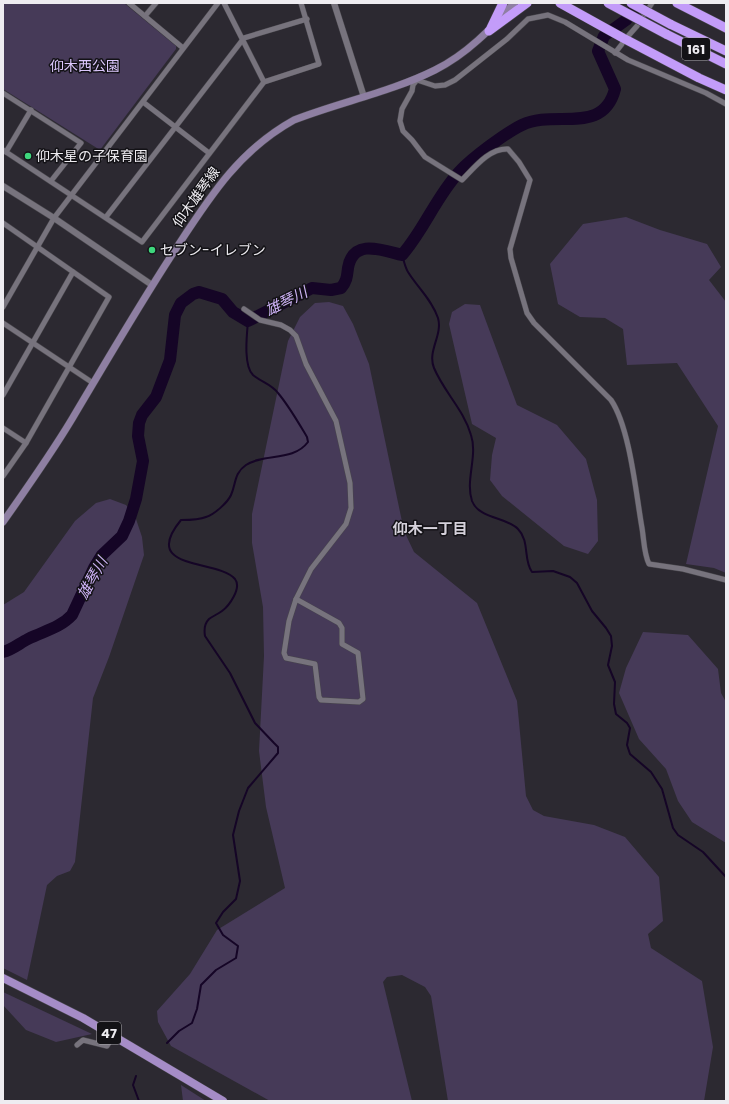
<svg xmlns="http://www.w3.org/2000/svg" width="729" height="1104" font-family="Poppins,'Noto Sans JP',sans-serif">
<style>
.green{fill:#463a58}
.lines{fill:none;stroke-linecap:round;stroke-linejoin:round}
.stream{stroke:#150526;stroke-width:2}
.river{stroke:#150526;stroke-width:12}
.minor-casing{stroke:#48464c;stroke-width:6}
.tertiary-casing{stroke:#48464c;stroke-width:7}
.secondary-casing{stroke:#48464c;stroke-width:8}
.primary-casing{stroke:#48464c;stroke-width:9}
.motorway-casing{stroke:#48464c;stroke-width:10}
.minor{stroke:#77737d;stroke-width:5}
.tertiary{stroke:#77737d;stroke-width:6}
.secondary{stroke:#8e7fa2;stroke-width:7}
.primary{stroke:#a58cc7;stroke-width:8}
.motorway{stroke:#c39cf9;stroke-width:9}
.motorway-bridge-casing{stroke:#48464c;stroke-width:10;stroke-linecap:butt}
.motorway-bridge{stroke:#c39cf9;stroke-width:9}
.poi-dot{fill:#3ed77d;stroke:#131216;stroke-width:1.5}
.labels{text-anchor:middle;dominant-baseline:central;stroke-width:3;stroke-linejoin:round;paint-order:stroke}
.shield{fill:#131216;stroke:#acabaf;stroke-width:1}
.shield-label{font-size:13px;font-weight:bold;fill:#eeecf1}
.park-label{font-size:14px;fill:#dcc7fd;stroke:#131216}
.poi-label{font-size:14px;fill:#eeecf1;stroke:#131216;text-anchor:start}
.street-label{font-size:14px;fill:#eeecf1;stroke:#131216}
.water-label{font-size:15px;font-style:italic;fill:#cbb0f3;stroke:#131216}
.neighbourhood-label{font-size:15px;font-weight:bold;fill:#d5d1db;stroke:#131216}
</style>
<rect width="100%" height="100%" fill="#2c2931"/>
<g class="green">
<path d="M3,3H124L176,46V49L100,150L3,89Z"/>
<path d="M626,217L660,230L707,244L721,267L709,280L726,302V573L714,568L686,564L718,426L677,363L627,365L623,329L605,318L580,317L558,304L550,264L583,224Z"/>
<path d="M329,302L343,306L353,324L369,364L404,531L414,552L477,603L517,701L526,796L533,810L544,816L594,825L625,837L659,877L663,921L648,934L651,948L702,981L713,1047L704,1101H448L431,996L425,987L402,975L387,977L383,982L412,1101H270L171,1046L158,1022L157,1011L190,974L217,930L285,888L266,807L259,751L264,656L263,607L252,543V514L288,341L300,317L315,303Z"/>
<path d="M465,304L480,305L517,405L557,425L586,459L597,500L598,541L588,554L564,546L502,496L490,480L492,455L496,438L472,424L449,324L452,312Z"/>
<path d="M110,499L126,505L135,516L142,537L144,555L109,657L93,698L75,862L70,871L57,876L47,885L27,980L3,968V605L24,592L75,521L96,503Z"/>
<path d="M643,632L688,635L718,669L721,693L726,702V843L692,822L678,801L666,769L639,739L619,693L626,668Z"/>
<path d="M3,992L92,1034L56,1042L26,1030L3,1005Z"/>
<path d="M181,1085L206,1101H183Z"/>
</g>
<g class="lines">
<g class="stream">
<path d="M402,255C404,261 405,267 408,272C418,288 432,300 438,318C443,335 427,351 434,368C444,392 464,410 471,435C478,456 465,480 472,501C479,519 507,517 518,529C530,541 523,560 532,572L553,571L570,577L577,583L592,611L606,628L611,636L612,646L608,665L615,682L614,704L616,714L627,723L630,728L627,745L630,754L651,772L662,789L673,828L678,835L703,852L726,877"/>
<path d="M167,1043L179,1031L192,1023L197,1009L201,985L216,970L236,958L238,946L223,935L216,923L223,912L236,899L240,881L233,835L239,811L248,788L278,753V747L274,743L255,723L230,673L205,636C204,630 204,624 209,619C213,616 218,614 222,611C229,606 242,588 235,579C218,559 139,571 181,520C189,520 199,520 206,517C214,515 228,502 231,495C236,484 234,473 246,465C264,453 293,462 308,442L307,437C298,422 289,406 278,393C271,384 261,382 253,375C243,365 247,334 248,321"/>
<path d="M136,1076L133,1085L139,1101"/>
</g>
<path class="river" d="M3,652C12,650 20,643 28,639C44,631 60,628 72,615L94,568L102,555L122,536L129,521L136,499L143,461L138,436L139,423L142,415L156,397L170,360L175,315L181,303L193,294L199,292L222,299L233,312L248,321L312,288L331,290L341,288C347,281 347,276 348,268C353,238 382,250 402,255C424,230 436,197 459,172C471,159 505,133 522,125C555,109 603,136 615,89L598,51L604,36L626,20L639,3"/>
<defs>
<g id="minor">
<path d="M129,3L183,48"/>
<path d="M224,3L264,82"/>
<path d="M145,16L156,3"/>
<path d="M629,35L637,26L652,3"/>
<path d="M615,53L622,44"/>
<path d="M417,80L413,85L412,91L402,109L400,121L403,131L412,140L425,157L462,180C474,168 489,148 508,149L519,162L530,180L510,249L511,258L527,313L534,323L611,400C630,428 636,494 642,528C644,540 644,554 649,564L683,569L726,580"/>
<path d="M417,80L435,86L445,85L455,80L507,39L528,19L548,15L565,22L628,60L706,93L726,104"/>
<path d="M3,93L81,143L51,181"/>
<path d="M143,102L209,153"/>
<path d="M3,150L142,242L264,82L319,64L301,3"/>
<path d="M6,152L31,110"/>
<path d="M106,217L244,38L307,19"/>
<path d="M3,223L109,297L26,443L3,476"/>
<path d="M3,307L54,218L218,3"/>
<path d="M244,309L260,320L281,325L290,330L296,336L306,364L336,421L350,483L351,508L346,524L311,569L296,599"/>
<path d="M3,323L93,383"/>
<path d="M3,395L73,272"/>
<path d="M3,428L26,443"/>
<path d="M296,599L339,623L342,628V644L358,653L363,699L359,702L321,700L319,697L315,664L286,658L284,653L289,621Z"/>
<path d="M77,1045L83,1040L107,1046L113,1036"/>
</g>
<g id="tertiary">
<path d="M334,3L364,97"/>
<path d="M3,186L54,218L152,285"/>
</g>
<path id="secondary" d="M3,522C27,488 51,454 72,419C106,362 139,305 175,250C209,198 238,151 294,120C340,102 391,92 435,70C467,54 491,29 514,3"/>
<path id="primary" d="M3,978L83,1018L223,1101"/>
<g id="motorway">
<path d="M560,3L623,38L699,78L726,90"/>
<path d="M677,3L726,28"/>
<path d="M670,24L726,51"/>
<path d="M491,28L503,3"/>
<path d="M489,31L527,3"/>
<path d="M666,34L726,64"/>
</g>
</defs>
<use href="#minor" class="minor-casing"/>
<use href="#tertiary" class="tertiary-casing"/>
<use href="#secondary" class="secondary-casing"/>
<use href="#primary" class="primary-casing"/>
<use href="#motorway" class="motorway-casing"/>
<use href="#minor" class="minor"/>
<use href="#tertiary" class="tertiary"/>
<use href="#secondary" class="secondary"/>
<use href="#primary" class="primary"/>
<use href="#motorway" class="motorway"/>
<defs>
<g id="motorway-bridge">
<path d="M608,3L666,34"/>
<path d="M631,3L670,24"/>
</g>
</defs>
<use href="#motorway-bridge" class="motorway-bridge-casing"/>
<use href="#motorway-bridge" class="motorway-bridge"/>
</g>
<g class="poi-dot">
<circle cx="28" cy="156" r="4"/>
<circle cx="152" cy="250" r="4"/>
</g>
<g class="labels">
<g class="shield">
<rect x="682" y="38" width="28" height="22" rx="3"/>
<rect x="97" y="1022" width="24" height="22" rx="3"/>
</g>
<g class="shield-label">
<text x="696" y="49">161</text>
<text x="109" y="1033">47</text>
</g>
<g class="park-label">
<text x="85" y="66">仰木西公園</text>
</g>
<g class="poi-label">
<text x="36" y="156">仰木星の子保育園</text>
<text x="160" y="250">セブン-イレブン</text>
</g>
<g class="street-label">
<text transform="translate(196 197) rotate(-55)">仰木雄琴線</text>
</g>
<g class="water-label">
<text transform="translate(286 301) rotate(-27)">雄琴川</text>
<text transform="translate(92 578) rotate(-61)">雄琴川</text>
</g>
<g class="neighbourhood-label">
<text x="430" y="528">仰木一丁目</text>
</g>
</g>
<rect width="729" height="1104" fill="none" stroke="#eeecf1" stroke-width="8"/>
</svg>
